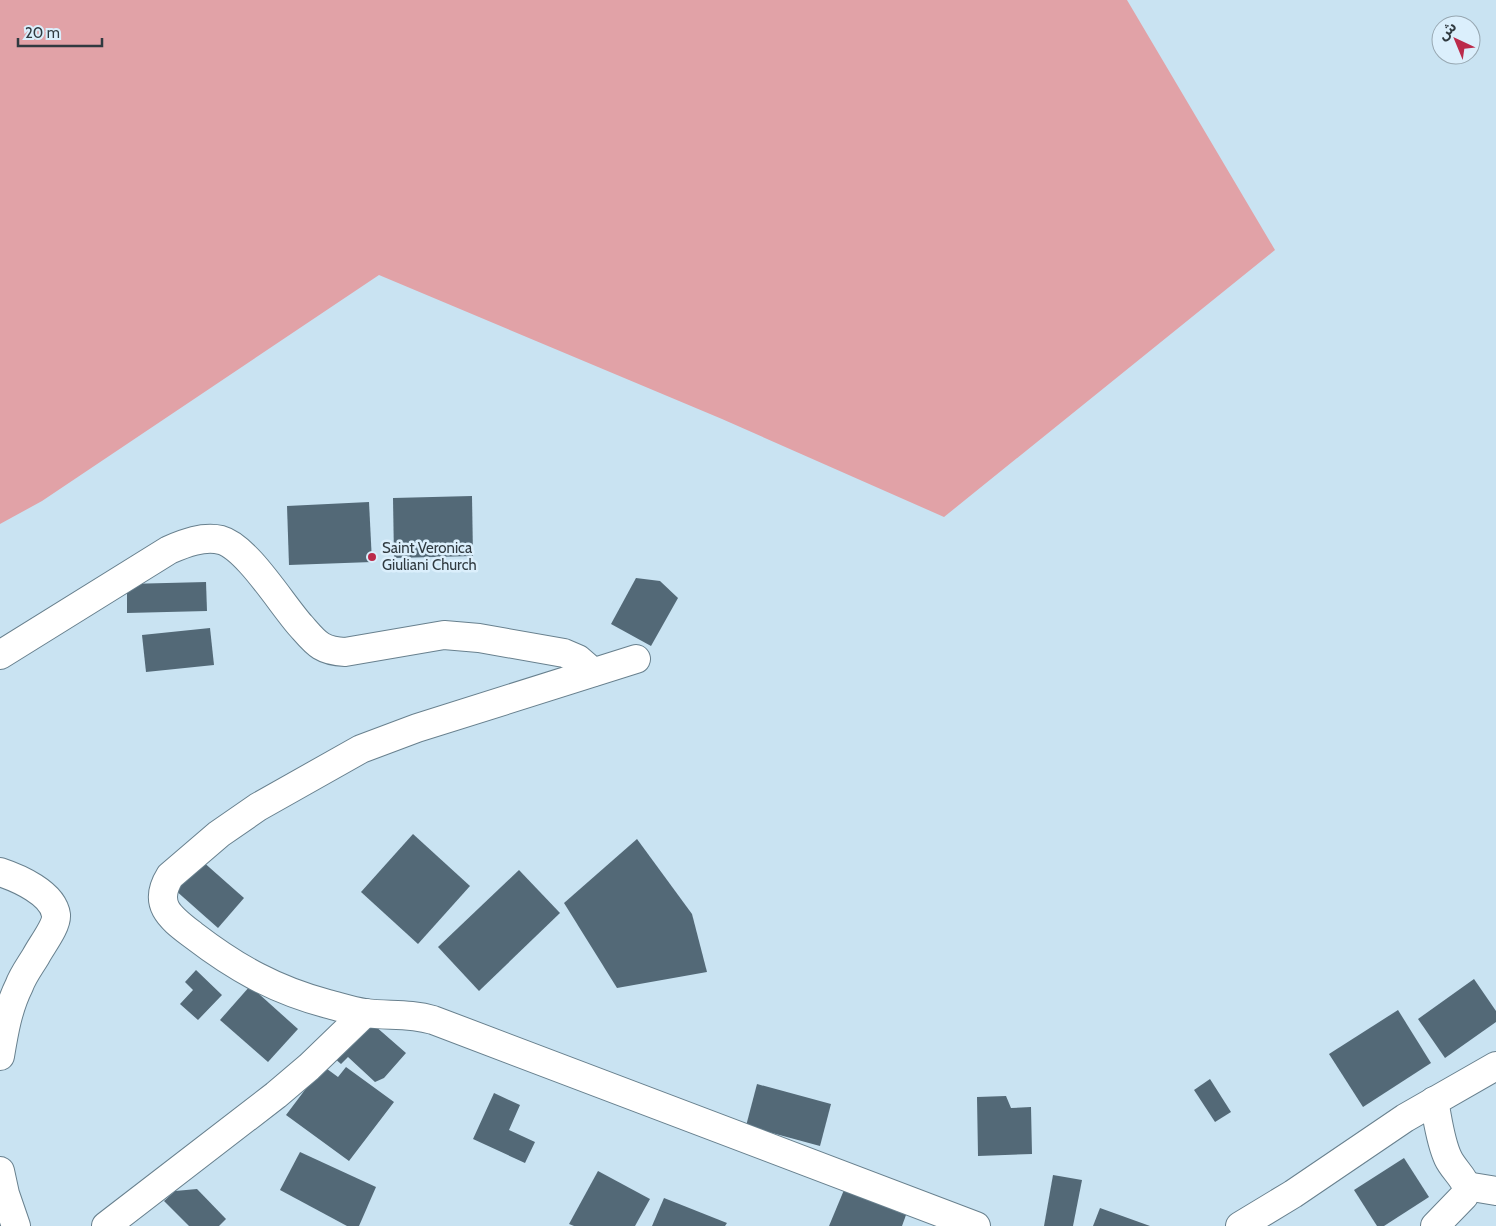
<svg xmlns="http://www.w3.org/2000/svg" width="1496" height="1226" font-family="Cabin,'Noto Sans Arabic',sans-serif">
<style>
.green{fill:#e1a2a7}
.building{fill:#536977}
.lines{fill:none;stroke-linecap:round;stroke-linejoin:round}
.minor-casing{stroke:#68808e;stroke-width:30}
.minor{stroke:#fff;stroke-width:28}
.poi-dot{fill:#bb2b4b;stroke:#dbeffc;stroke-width:2}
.labels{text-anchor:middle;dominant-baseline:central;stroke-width:5;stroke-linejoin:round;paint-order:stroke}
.poi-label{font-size:15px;fill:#303a40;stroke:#dbeffc;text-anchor:start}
</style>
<rect width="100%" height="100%" fill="#c9e3f2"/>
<path class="green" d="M0,0H1127L1275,250L944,517L722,419L379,275L42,501L0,524Z"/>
<g class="building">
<path d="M472,496L473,556L394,558L393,498Z"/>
<path d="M369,502L372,562L289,565L287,506Z"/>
<path d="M636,578L660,581L678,598L651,646L611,624Z"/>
<path d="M206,582L207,611L127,613V584Z"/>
<path d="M210,628L214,665L146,672L142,635Z"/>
<path d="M413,834L470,886L418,944L361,892Z"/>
<path d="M637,839L692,914L707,972L617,988L564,903Z"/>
<path d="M201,860L244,898L218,928L174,889Z"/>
<path d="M519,870L560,913L479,991L438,947Z"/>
<path d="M196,970L222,995L198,1020L180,1004L193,990L185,982Z"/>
<path d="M1474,979L1496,1011V1022L1445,1058L1418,1019Z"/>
<path d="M250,986L298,1029L268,1062L220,1020Z"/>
<path d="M351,1005L406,1053L384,1078L375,1082L348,1057L341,1064L317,1043Z"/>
<path d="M1398,1010L1431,1063L1363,1107L1329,1054Z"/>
<path d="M323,1066L338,1077L346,1067L394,1102L349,1161L286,1115Z"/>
<path d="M1210,1079L1231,1112L1215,1122L1194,1090Z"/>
<path d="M757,1084L831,1104L820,1146L746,1126Z"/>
<path d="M494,1093L520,1105L509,1130L535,1142L525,1163L473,1139Z"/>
<path d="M1006,1096L1011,1108L1031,1107L1032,1154L978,1156L977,1097Z"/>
<path d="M300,1152L376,1187L359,1226H347L280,1190Z"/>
<path d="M1404,1158L1429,1197L1384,1226H1377L1354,1190Z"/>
<path d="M598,1171L650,1199L635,1226H574L569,1224Z"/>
<path d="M1053,1175L1082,1180L1073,1226H1044Z"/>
<path d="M197,1189L226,1219L219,1226H189L164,1201L175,1191Z"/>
<path d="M844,1190L906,1215L902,1226H829Z"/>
<path d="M664,1198L727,1223L725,1226H652Z"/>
<path d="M1100,1208L1150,1226H1093Z"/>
</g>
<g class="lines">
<defs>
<g id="minor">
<path d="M0,655L169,550C185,543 203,536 221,540C247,547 282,605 301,626C316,643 321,651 345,652L444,635L479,638L564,653L578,659L593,672"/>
<path d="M636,659L417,728L361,749L258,807L219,834L170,876C152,905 171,918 193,935C236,968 275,990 328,1004C340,1007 352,1011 365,1013C388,1016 410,1013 433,1020L976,1226"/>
<path d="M0,872C18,878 53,893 56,915C57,926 41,946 36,956C30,966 23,975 19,986C8,1008 4,1032 0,1056"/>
<path d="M1434,1101C1438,1120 1440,1141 1448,1158C1453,1169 1464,1177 1467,1188L1464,1196L1435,1226"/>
<path d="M0,1171L5,1194L16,1226"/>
<path d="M1466,1186L1496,1191"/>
<path d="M106,1226L276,1095L309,1067L365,1013"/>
<path d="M1240,1226L1293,1194L1405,1118L1496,1066"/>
</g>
</defs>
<use href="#minor" class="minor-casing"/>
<use href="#minor" class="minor"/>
</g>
<circle class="poi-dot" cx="372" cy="557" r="5"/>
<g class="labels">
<g class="poi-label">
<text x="382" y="548">Saint Veronica<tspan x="382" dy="17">Giuliani Church</tspan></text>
</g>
</g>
<g transform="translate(1456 40) rotate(316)"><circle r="24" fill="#dbeffc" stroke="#97a7b1"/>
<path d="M0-4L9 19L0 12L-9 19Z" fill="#bb2b4b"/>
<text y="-8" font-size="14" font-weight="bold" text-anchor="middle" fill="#303a40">ش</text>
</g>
<path d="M18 38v8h84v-8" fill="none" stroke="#303a40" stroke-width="2.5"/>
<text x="25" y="38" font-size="15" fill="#303a40" stroke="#dbeffc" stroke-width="4" paint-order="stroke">20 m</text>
</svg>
